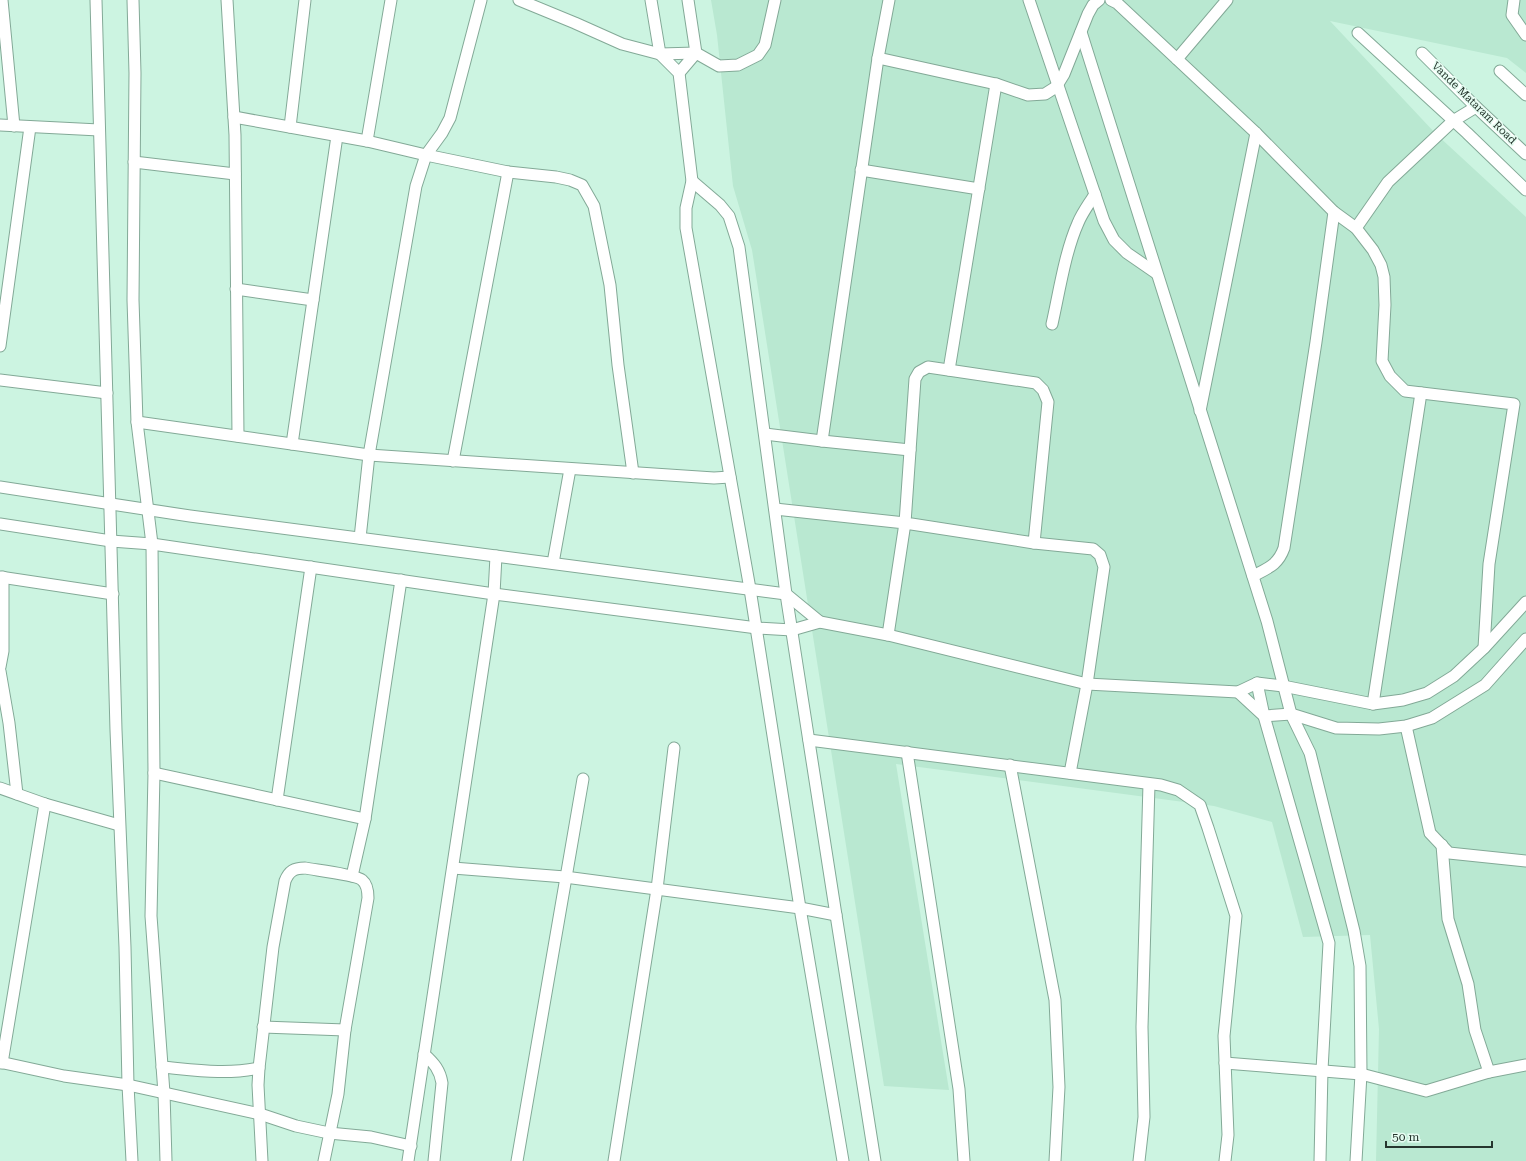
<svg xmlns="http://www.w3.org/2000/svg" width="1526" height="1161" font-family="'Roboto Serif',serif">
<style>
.built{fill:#b9e8d1}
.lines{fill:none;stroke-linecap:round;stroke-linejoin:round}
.street-casing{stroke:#83a997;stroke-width:13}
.street{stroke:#fff;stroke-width:11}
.labels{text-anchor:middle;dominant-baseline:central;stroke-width:3;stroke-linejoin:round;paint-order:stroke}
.street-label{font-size:11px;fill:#26362e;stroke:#e6fdf2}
</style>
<rect width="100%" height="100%" fill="#ccf4e1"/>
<path class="built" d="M711,0H1526V73L1507,58L1330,21L1436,134L1526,217V1161H1376L1379,1029L1370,935L1303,937L1272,822L1214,806L896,764L949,1090L884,1086L752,250L733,186L717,35Z"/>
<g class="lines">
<defs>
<g id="street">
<path d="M2,0L14,126"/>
<path d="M96,0L116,730L125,947L128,1085L132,1161"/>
<path d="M133,0L135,73L133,300L137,422L152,544L154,773L151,916L164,1093L166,1161"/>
<path d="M227,0L235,135L238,436"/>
<path d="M481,0L450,118L442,133L426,155L508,172L556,177L570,180L582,185L594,206L610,285L618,365L633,473"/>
<path d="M519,0L575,23L622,44L660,54L696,53L719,66L738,65L758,55L765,45L775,0"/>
<path d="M651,0L660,54L679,73L692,181L686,208V228L750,589L800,908L843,1161"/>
<path d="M889,0L878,58L996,84L1028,95L1045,94L1056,87L1064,74L1088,14L1093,5L1099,0"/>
<path d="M1029,0L1104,221L1114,240L1127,253L1156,273"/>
<path d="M1111,0L1117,3L1256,133L1334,212L1356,228L1373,250L1381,265L1384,277L1385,305L1382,361L1390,376L1405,391L1514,404L1489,564L1484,648"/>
<path d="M1514,0L1512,15L1526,35"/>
<path d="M1081,32L1267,621L1291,714L1310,753L1354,931L1360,966L1361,1074L1356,1161"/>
<path d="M1358,33L1467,133L1526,190"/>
<path d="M1422,53L1476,107L1526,154"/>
<path d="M1177,59L1227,0"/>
<path d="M1500,71L1526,95"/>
<path d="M679,73L696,53L688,0"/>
<path d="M234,117L367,141L426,155L416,186L369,455L360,538"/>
<path d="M0,125L99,130"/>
<path d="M290,127L305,0"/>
<path d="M367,141L391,0"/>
<path d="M134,162L235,174"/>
<path d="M861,170L979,189"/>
<path d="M692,181L720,205L729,216L739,247L786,594L836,915L875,1161"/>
<path d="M1356,228L1388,182L1453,121L1476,107"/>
<path d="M236,289L313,300"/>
<path d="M1052,324C1059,293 1065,252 1078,223C1082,213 1089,204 1095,194"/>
<path d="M0,346L30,127"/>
<path d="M949,370L996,84"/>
<path d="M0,380L107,393"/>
<path d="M1200,411L1256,133"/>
<path d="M137,422L369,455L714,478L730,477"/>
<path d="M765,434L822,441L910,450"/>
<path d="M822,441L878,58"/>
<path d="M292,444L337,136"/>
<path d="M453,461L508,172"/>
<path d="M0,487L190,516L786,594L820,622"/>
<path d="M775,509L905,523L1034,543L1048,402L1043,390L1036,383L928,367L919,372L915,379L905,523L888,635"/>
<path d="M0,524L111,541L152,544L494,594L757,628L792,630L820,622L888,635L1087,684L1238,692L1257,683L1283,686L1373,704L1403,700L1427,693L1454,676L1484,648L1526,602"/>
<path d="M1034,543L1093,549L1100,555L1104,567L1087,684L1070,773"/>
<path d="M553,563L570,469"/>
<path d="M1253,576C1268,568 1278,565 1284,548L1316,342L1334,212"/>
<path d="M0,577L113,594"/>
<path d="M0,667L3,651V577"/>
<path d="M0,671L9,723L17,794"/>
<path d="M1257,683L1264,716L1329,943L1322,1070L1320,1161"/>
<path d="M1238,692L1264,716L1291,714L1336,728L1379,729L1406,726L1432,718L1485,685L1526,639"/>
<path d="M1373,704L1421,393"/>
<path d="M1406,726L1430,833L1449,853L1526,861"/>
<path d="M809,740L1161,785L1178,790L1200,805L1208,828L1236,916L1224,1036L1228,1135L1225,1161"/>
<path d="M907,752L959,1089L964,1161"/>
<path d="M1010,765L1055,1000L1059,1087L1055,1161"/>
<path d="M154,773L365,819L352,876"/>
<path d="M0,788L45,804L119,825"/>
<path d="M277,800L311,567"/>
<path d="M365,819L401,580"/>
<path d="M1442,845L1448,919L1468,984L1475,1030L1489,1072L1526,1065"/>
<path d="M453,868L565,877L800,908L836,915"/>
<path d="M263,1027L345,1030"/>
<path d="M424,1054C434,1063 440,1070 442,1083L434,1161"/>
<path d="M0,1062L64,1076L128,1085L260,1114L296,1126L329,1133L371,1137L411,1146"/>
<path d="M2,1063L45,804"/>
<path d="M1225,1063L1361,1074L1426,1091L1489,1072"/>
<path d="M162,1067C195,1070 226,1075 259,1068"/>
<path d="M262,1161L258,1085L259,1068L273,947L285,881C289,871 294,868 305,868C315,870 357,875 362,880C367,884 368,891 368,898L345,1030L338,1094L324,1161"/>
<path d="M408,1161L494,594L496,556"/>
<path d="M517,1161L583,779"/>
<path d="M614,1161L657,889L674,748"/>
<path d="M1139,1161L1144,1117L1142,1027L1149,784"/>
</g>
</defs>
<use href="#street" class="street-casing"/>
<use href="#street" class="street"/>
</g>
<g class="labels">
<g class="street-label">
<text transform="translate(1474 103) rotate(44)">Vande Mataram Road</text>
</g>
</g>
<path d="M1386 1141v6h106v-6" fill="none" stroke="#26362e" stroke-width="2"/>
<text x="1392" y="1141" font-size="12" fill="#26362e" stroke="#e6fdf2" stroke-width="3" paint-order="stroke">50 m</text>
</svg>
